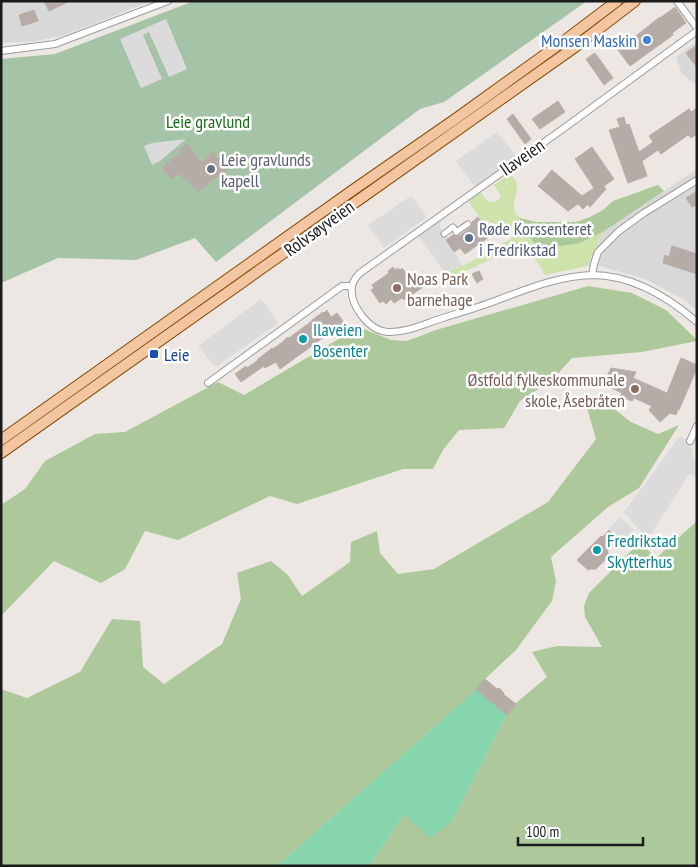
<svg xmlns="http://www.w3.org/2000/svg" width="698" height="867" font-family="'PT Sans Narrow',sans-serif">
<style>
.residential{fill:#d9d8d8}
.grass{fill:#cde3ab}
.forest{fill:#adc89a}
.cemetery{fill:#a5c3a6}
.pitch{fill:#86d5ad}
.parking{fill:#dbdbdb}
.building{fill:#b5aca8;stroke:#bcada6}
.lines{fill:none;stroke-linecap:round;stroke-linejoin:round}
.pedestrian-casing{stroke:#9c9c9c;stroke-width:7}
.minor-casing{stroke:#9c9c9c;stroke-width:8}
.primary-casing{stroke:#86500d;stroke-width:12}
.pedestrian{stroke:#fff;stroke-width:5}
.minor{stroke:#fff;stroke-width:6}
.primary{stroke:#f3c5a0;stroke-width:10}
.shop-dot{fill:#3f7fe0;stroke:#fff;stroke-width:2}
.worship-dot{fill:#6b7280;stroke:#fff;stroke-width:2}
.service-dot{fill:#5c6f8a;stroke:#fff;stroke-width:2}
.education-dot{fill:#8d6e63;stroke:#fff;stroke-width:2}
.culture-dot{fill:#0f9aa8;stroke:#fff;stroke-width:2}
.transit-dot{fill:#1a4fb4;stroke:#fff;stroke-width:2}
.labels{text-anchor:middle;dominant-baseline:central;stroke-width:5;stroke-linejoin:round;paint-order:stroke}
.shop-label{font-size:18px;fill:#366cbe;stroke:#fff;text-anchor:end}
.park-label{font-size:18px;fill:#176e14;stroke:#fff}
.street-label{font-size:18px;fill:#1b1b1b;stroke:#fff}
.worship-label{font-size:18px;fill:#5b616d;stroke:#fff;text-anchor:start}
.service-label{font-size:18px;fill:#4e5e75;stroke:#fff;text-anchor:start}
.education-label{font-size:18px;fill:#785e54;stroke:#fff;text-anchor:start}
.culture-label{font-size:18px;fill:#0d838f;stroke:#fff;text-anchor:start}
.transit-label{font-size:18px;fill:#164399;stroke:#fff;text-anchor:start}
</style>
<rect width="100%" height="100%" fill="#ece7e2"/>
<g class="residential">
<path d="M1,1H152L62,36L36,41L1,43Z"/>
<path d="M697,41V85L682,74L676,57Z"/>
<path d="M697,169V310L685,300L645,279L600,266H587L603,232Z"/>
</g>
<path class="grass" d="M509,174C529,187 503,204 520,218V227L580,243L603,232L587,266L545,275C538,263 530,248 515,244L489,260L441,283L446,275L453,269L462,266L488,253L515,236L511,230L506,226L497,232L488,220L482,221L469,202V200L481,192L483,196L489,202L497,201L501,196L494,185Z"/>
<g class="forest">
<path d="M658,185L664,191L603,232L580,243L555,247L535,243L520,227V218L536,222H576L590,217L603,210L613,201Z"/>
<path d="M588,286L632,293L666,310L697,340V341L642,352L572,358L553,379L520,401L504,428L459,430L443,450L433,469H403L297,504L270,496L178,540L145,531L125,569L101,583L54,561L1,616V505L25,489L45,461L95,434L125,432L218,382L244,395L359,327L391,340L407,341L436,330Z"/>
<path d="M604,401L631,422L658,434L679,425L639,488L608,507L551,557L556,581L552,601L516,650L485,679L477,689L277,866H1V689L27,698L80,672L112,619L140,621L143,667L164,684L222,644L241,599L237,573L271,561L287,574L302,596L350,562L351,542L377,531L380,553L398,574L434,569L548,502L596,439L587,408Z"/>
<path d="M697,521V866H369L404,814L452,821L507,714L516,703L547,677L532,652L557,646L602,647L585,617L584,606L589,593L640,542L656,558Z"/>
</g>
<path class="cemetery" d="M194,1H587L444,102L420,109L216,262L195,238L136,260L58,258L1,283V59L55,54Z"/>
<path class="pitch" d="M477,689L507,714L452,821L430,838L404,814L369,866H277Z"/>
<g class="parking">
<path d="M166,19L187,69L169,77L149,32L143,35L162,79L141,88L120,39Z"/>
<path d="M497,132L516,156L475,187L456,161Z"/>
<path d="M186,139L160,161L152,165L144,146L152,143Z"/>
<path d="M411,196L427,217L384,248L368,225Z"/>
<path d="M441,220L440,227L442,230L448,238L446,241L459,259L462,266L453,269L446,275L419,236Z"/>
<path d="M261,299L278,323L220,364L214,366L198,346Z"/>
<path d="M680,436L690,441L694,460L697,462V475L696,477L689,474L651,534L642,533L624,512Z"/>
<path d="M620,517L634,530L622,541L609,529Z"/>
</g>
<g class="building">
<path d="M44,1H70L49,11Z"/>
<path d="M675,7L686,23L672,33L673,35L630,66L618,50L660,17V18Z"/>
<path d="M34,10L38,21L22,26L19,15Z"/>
<path d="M697,45V67L686,53Z"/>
<path d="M595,53L613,78L604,85L586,59Z"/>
<path d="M558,101L565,112L540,129L539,128L532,119Z"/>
<path d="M697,108V134L691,138L688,135L661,154L658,150L642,161L647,176L628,183L609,130L620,127L617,119L624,117L626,125L629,124L639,152L653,142L649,136L689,109L691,112Z"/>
<path d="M513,114L531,139L525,144L507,119Z"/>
<path d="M187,144L202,163L213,152L220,161L228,170L216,177L198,192L186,178L184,179L179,173L172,179L162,168L180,153L178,151Z"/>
<path d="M592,147L614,179L604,186L606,189L590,207L588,204L583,209L578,204L568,211L538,186L552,170L582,196L594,188L575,159Z"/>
<path d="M697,191V205L692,207L686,198Z"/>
<path d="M478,217L482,223L481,225L489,237L465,254L460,248L454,252L446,240L453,235L456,236H459L471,227L472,224V222Z"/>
<path d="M672,246L697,254V274L663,263L665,255L669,257Z"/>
<path d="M393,267L395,270L398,268L400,270L402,268L409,277L414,274L423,287L404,300L402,298L394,303L391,299L386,304L383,301L380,303L371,290L374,288L372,285L389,273L388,271Z"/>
<path d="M479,271L483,279L477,283L472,274Z"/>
<path d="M327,310L331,317L337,313L343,321L341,323L342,324L280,369L276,362L265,368L264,366L241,382L235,374L246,366L247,368L258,360V359L272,348L273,349L284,341H283L288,337L289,338L312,321V320L323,312L324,313Z"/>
<path d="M681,358L697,365V368L679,410L678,409L676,415L670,413L660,422L649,410L652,406L634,398L632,401L620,396L622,393L607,386L610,381L608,380L609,378L607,377L611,368L636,372L633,378L667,393Z"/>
<path d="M609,530L615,536V540L607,550L608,551V557L596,569H590L588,570L577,560L601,536L602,537Z"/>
<path d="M485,679L497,689L499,688L504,693L503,694L516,704L507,715L476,689Z"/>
</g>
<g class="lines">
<defs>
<g id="pedestrian">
<path d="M456,232L468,224"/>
<path d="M444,234L453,227L457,232"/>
</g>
<g id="minor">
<path d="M677,1L697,28"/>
<path d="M697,31L560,131L360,273C356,277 353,281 352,286C349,305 369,331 388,332C408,333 428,322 446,317C465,311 483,306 500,299C530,288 560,276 592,275C631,275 668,297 697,322"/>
<path d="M1,51L55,44L168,1"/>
<path d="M592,275L594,264L598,252L619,231L644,213L697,180"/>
<path d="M208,383L342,286H348L352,287"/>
<path d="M690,441L697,426"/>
</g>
<g id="primary">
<path d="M1,440L353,190L454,120L568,38L617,1"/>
<path d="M1,453L360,199L575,47L635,1"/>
</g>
</defs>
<use href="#pedestrian" class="pedestrian-casing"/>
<use href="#minor" class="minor-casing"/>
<use href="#primary" class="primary-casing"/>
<use href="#pedestrian" class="pedestrian"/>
<use href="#minor" class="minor"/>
<use href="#primary" class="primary"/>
</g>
<circle class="shop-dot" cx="647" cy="40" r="5"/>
<circle class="worship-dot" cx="211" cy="169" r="5"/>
<circle class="service-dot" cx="469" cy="238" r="5"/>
<g class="education-dot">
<circle cx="397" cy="288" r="5"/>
<circle cx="635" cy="389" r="5"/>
</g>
<g class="culture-dot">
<circle cx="303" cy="339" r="5"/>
<circle cx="597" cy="550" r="5"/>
</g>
<rect class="transit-dot" x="149" y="349" width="10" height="10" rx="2.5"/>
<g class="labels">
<g class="shop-label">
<text x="637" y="40">Monsen Maskin</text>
</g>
<g class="park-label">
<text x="208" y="121">Leie gravlund</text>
</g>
<g class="street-label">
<text transform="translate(522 157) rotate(-35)">Ilaveien</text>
<text transform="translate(319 228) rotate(-36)">Rolvsøyveien</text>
</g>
<g class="worship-label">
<text x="221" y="159">Leie gravlunds<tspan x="221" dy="21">kapell</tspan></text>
</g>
<g class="service-label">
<text x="479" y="228">Røde Korssenteret<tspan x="479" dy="21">i Fredrikstad</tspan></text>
</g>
<g class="education-label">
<text x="407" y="278">Noas Park<tspan x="407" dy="21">barnehage</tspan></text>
<text x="625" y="379" text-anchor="end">Østfold fylkeskommunale<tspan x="625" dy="21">skole, Åsebråten</tspan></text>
</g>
<g class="culture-label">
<text x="313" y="329">Ilaveien<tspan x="313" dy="21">Bosenter</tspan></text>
<text x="607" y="540">Fredrikstad<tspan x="607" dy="21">Skytterhus</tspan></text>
</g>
<g class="transit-label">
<text x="164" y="354">Leie</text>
</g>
</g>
<rect width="698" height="867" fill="none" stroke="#1b1b1b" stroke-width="5"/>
<path d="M518 837v8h125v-8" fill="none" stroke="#1b1b1b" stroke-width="2.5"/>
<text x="526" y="837" font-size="15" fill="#1b1b1b" stroke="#ffffff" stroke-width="4" paint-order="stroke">100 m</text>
</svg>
